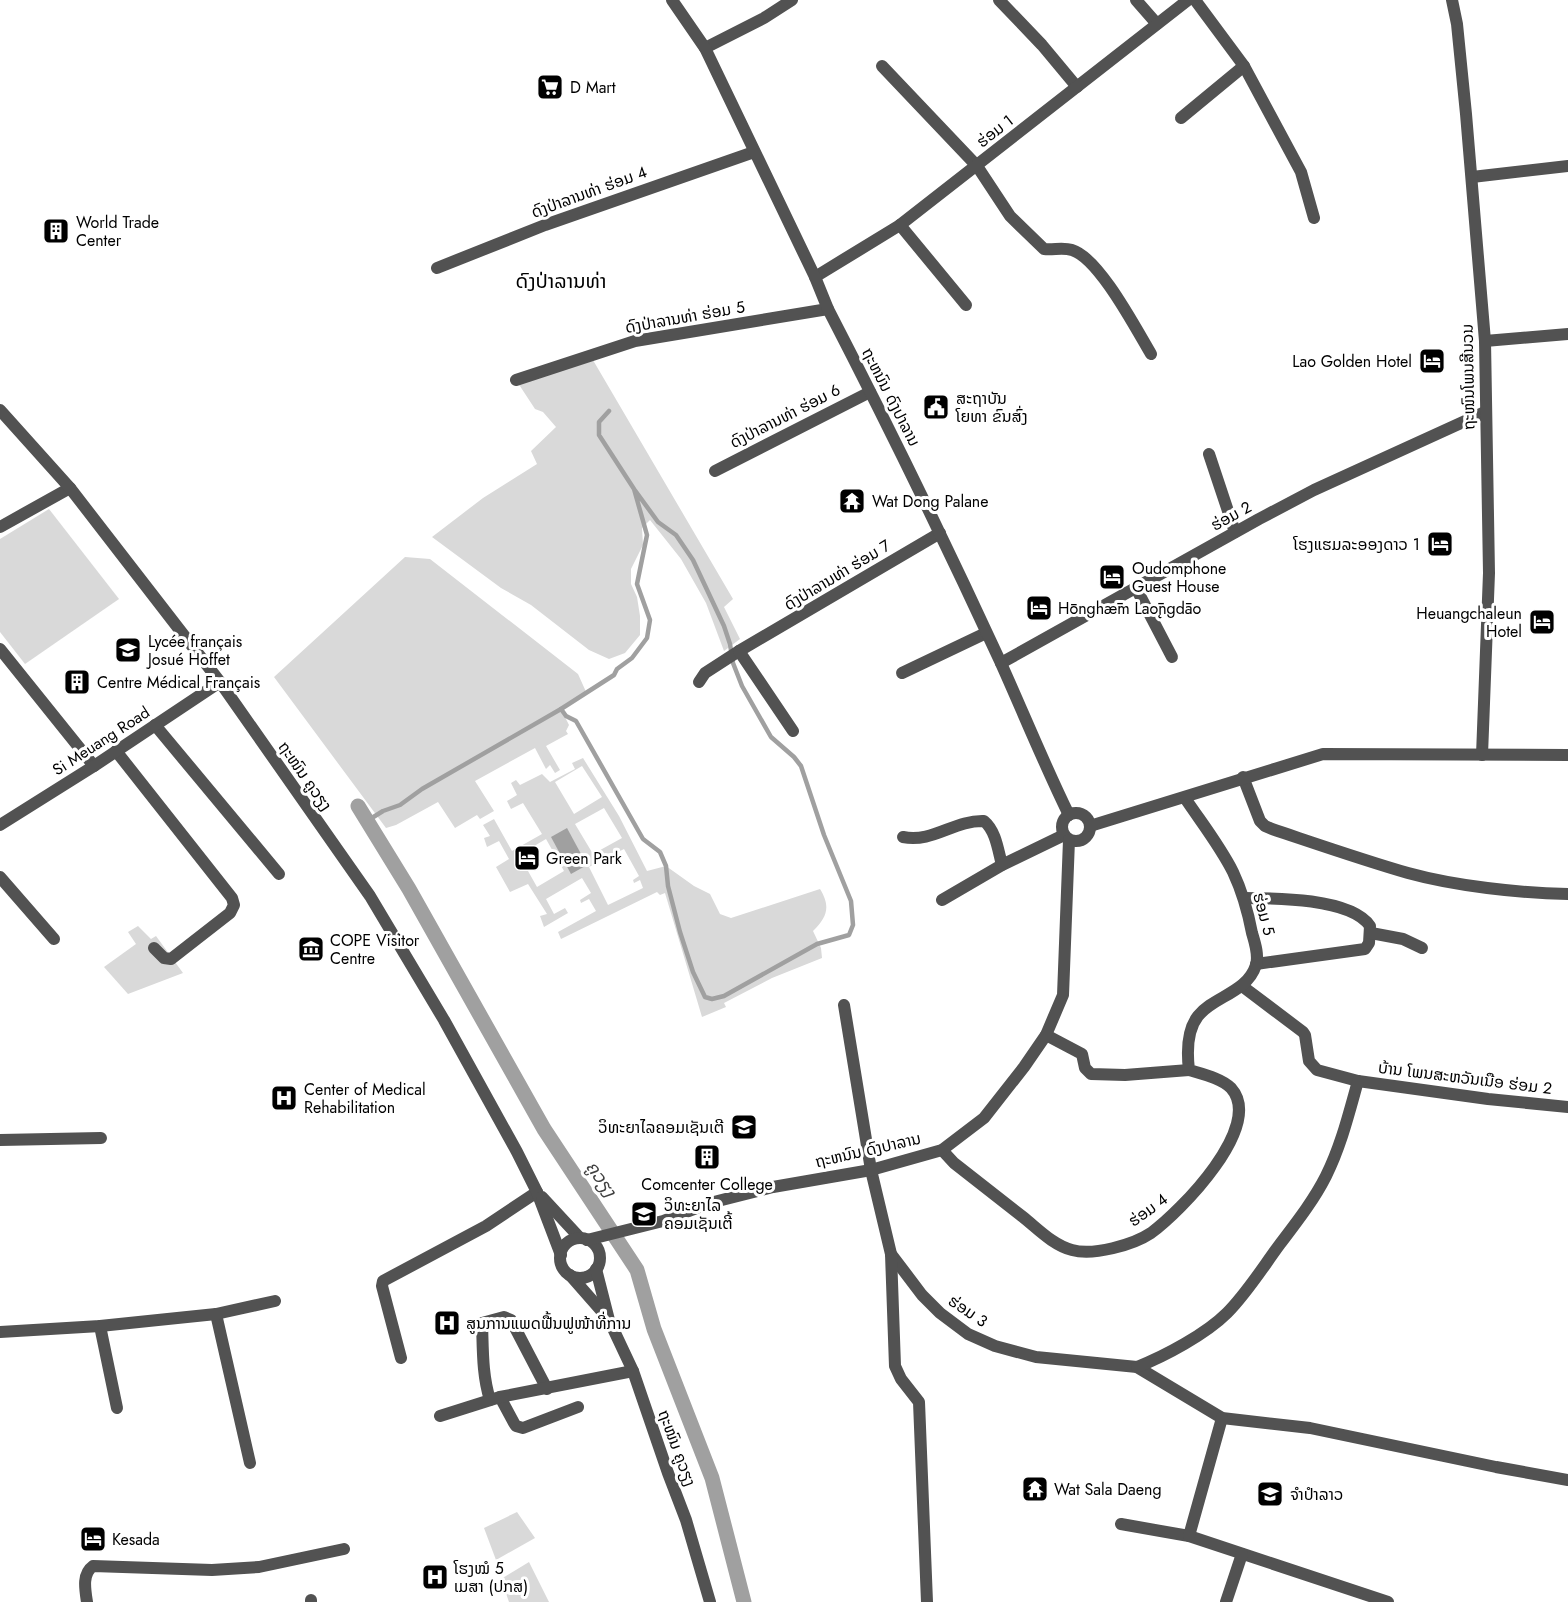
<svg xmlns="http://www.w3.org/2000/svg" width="1568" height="1602" font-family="Jost,'Noto Sans Lao',sans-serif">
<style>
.green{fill:#d9d9d9;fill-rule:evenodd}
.water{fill:#a0a0a0}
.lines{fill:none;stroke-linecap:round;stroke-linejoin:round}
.stream{stroke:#a0a0a0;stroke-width:4.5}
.canal{stroke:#a0a0a0;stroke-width:15}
.minor{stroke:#525252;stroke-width:12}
.tertiary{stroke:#525252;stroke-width:12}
.labels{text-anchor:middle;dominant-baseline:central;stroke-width:6;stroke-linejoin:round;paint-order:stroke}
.poi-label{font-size:16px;fill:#000;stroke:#fff;text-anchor:start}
.street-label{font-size:16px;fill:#000;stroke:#fff}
.water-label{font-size:18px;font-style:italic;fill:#414141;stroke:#fff}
.quarter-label{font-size:20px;fill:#000;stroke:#fff}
</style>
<rect width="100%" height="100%" fill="#fff"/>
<g class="green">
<path d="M590,355L733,599L724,607L740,639L724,651L706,603L681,559L650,520L642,528L643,545L631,569V584L637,597L640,616V635L625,653L609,659L589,650L531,605L501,588L432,537L483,498L537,464L531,451L556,427L543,412L535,409L516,380Z"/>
<path d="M49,509L119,599L25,664L0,632V539Z"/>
<path d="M405,557L430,559L578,674L587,694L561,709L569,725L566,731L568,734L546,746L560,770L555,773L550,765L546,769L535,748L475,781L494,811L480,819L477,815L455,828L438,802L396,825L386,828L274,677Z"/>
<path d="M583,758L619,816L647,871L666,866L694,886L710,894L720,914L731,918L820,889C831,907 827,917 813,931L821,948L822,958L772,978L724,1003L726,1007L702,1017L665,893L660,895L657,892L561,939L558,932L596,911L589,899L581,903L580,900L591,893L582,878L546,899L554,914L565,908L568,913L544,927L540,916L547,914L528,884L510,892L496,867L509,859L499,841L487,847L484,838L490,836L483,825L494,819L512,851L542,834L523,803L511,809L507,801L517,795L511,783L516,780L520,785L542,774L550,782L575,769L572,763ZM582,766L602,797L574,814L555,782ZM604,808L622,838L593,854L575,824ZM546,839L564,871L537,887L519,855ZM624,849L639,876L633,880L634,883L640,880L643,888L608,905L589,867Z"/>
<path d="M138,926L151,939L156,936L183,973L128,994L104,967L136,944L128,932Z"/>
<path d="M517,1512L535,1538L496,1560L484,1528Z"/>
<path d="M529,1562L549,1602H509L501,1579Z"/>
</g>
<path class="water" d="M567,828L587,865L571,874L551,837Z"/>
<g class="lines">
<g class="stream">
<path d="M609,411L599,422V435L634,489L647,535L637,584L650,620L647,638L632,658L617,669L614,675L561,709L566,716L576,721L643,839L660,852L666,866L668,886L680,932L693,972L705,997L712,999L724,996L817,944L849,935L853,925L851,901L824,835L801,766L794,757L771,737L742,686L733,663L730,644L724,626L693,560L676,535L658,522L634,489"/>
<path d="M367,821L383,811L400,805L422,789L561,709"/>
</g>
<path class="canal" d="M358,806L409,889L544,1129L637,1270L654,1329L712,1478L744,1602"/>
<g class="minor">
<path d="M999,0L1042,45L1077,87"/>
<path d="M1136,0L1157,24"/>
<path d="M1195,0L1244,66L1301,172L1314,218"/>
<path d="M705,48L764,18L792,0"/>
<path d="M882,66L977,166L1010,216L1044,249C1054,250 1063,247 1072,250C1099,258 1136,329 1151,354"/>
<path d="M1181,118L1244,66"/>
<path d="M1472,177L1568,166"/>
<path d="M900,225L966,305"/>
<path d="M437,268L545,225L754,152"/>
<path d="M815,277L900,225L1188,0"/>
<path d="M1485,341L1568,334"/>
<path d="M516,380L635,341L828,309"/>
<path d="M1209,454L1235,532"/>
<path d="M715,471L870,392"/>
<path d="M0,527L70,488"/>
<path d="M1136,588L1172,657"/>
<path d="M0,649L94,766"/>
<path d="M1001,663L1259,519L1314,490L1485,412"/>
<path d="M902,673L986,633"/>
<path d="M699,682L705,673L739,651"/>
<path d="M155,725L279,874"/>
<path d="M793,731L739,651L940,533"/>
<path d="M116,751L232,898L234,905L230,913L171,959L164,958L154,948"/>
<path d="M1243,777L1260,821L1265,826L1272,829C1317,844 1363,860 1408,873C1455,886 1519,893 1568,894"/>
<path d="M0,825L94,766L220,682"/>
<path d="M903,837C933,843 954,820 984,821C996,831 998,850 1002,865"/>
<path d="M0,877L54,939"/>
<path d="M1244,898C1275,898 1351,898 1370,926L1369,943L1365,949L1256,964"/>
<path d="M942,900L1002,865L1064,835"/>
<path d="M1371,933L1403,939L1422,948"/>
<path d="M1242,986L1303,1032L1305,1035L1309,1061L1317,1070L1358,1081L1488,1099L1568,1107"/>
<path d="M844,1005L871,1170L891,1254L922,1295L940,1313L968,1334L995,1346L1036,1357L1137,1367L1222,1418L1310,1428L1496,1467L1568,1480"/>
<path d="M1046,1035L1082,1054L1085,1068L1091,1074L1125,1075L1189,1070"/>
<path d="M0,1140L101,1138"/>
<path d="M942,1150L954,1163C977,1181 1000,1199 1023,1217C1038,1229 1053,1245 1072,1250C1093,1256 1133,1245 1151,1233C1180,1212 1265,1126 1231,1088C1221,1078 1202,1074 1189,1070C1187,1053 1187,1030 1198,1016C1214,996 1247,993 1256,965C1259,955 1255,943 1252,933C1248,912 1242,891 1233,872C1220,846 1201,822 1185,798"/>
<path d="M891,1254L895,1366L901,1379L919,1402L927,1602"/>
<path d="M216,1314L250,1463"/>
<path d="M100,1326L117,1408"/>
<path d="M0,1332L100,1326L216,1314L275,1301"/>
<path d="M401,1358L382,1286L383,1281L486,1226L537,1192"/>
<path d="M1137,1367C1165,1356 1206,1334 1227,1313C1247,1293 1263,1267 1280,1244C1296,1223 1314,1200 1326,1176C1341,1146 1349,1113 1358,1081"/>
<path d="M500,1397L514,1423L516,1426L523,1428L578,1407"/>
<path d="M490,1400C482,1374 483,1349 482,1323L504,1317L511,1320L547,1389"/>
<path d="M440,1416L500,1397L633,1371"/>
<path d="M1121,1524L1189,1536L1388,1602"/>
<path d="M1189,1536L1222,1418"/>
<path d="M311,1600V1602"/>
<path d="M87,1602C85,1589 82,1574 93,1566L212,1570L259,1567L344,1549"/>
<path d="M1226,1602L1242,1554"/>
</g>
<g class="tertiary">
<path d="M672,0L705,48L815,277L828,309C888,425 945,542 1000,661C1023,712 1044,764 1069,815"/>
<path d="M1452,0L1457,24L1466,114L1485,341L1489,573L1482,755"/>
<path d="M0,410L70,488L220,682L370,896L444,1020L517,1152L537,1192L561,1255"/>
<circle cx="1076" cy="827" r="14"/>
<path d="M1090,826L1323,754L1568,755"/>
<path d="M542,1197L580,1238"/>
<circle cx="580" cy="1258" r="20"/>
<path d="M587,1240L663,1221L710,1203L773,1187L871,1170L942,1150L984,1118L1024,1067L1046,1035L1063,995L1069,840"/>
<path d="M596,1269L609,1320L633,1371L668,1473L686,1520L710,1602"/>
<path d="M570,1275L606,1316"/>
</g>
</g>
<defs>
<symbol id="supermarket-square" viewBox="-11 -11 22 22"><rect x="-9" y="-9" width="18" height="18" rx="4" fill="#000" stroke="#fff"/><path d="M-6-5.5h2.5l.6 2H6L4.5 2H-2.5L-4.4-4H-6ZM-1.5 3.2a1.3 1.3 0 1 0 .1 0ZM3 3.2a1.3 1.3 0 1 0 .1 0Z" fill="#fff"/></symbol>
<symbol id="building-square" viewBox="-11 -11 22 22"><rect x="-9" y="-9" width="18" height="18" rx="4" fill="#000" stroke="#fff"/><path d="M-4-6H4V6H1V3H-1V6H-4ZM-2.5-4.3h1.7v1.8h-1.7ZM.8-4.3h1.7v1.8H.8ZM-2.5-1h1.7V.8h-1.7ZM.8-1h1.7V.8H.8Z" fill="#fff"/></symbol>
<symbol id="hotel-square" viewBox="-11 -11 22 22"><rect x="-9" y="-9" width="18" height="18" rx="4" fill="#000" stroke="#fff"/><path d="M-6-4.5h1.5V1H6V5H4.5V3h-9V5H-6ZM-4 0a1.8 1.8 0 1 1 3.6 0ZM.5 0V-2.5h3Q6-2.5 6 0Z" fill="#fff"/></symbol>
<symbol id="civic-square" viewBox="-11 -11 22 22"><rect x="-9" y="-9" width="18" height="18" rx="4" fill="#000" stroke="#fff"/><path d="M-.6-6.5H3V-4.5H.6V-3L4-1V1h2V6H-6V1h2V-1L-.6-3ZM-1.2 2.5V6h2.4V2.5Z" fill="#fff"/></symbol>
<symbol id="temple-square" viewBox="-11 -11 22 22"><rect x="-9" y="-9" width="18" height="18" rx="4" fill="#000" stroke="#fff"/><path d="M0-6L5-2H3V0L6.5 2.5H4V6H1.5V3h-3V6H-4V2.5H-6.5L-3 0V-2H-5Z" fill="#fff"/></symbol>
<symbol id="school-square" viewBox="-11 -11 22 22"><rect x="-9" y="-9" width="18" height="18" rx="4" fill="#000" stroke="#fff"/><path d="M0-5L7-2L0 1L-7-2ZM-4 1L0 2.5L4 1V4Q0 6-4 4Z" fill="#fff"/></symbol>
<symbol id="museum-square" viewBox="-11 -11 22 22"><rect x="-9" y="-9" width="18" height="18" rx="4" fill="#000" stroke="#fff"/><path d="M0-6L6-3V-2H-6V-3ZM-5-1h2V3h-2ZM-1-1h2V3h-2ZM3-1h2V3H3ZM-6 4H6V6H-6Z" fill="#fff"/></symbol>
<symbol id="hospital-square" viewBox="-11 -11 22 22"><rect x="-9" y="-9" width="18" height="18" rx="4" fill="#000" stroke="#fff"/><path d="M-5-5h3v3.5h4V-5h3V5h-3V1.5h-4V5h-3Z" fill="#fff"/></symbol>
<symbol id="university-square" viewBox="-11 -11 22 22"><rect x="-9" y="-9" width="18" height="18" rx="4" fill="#000" stroke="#fff"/><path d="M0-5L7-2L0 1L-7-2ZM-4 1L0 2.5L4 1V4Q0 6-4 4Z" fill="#fff"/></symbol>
</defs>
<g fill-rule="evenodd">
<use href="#supermarket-square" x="535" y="72" width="30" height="30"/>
<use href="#building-square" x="41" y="216" width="30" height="30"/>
<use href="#hotel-square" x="1417" y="346" width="30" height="30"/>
<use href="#civic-square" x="921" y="392" width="30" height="30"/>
<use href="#temple-square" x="837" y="486" width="30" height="30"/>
<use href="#hotel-square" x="1425" y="529" width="30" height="30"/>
<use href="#hotel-square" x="1097" y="562" width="30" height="30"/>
<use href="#hotel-square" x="1024" y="593" width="30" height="30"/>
<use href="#hotel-square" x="1527" y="607" width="30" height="30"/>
<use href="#school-square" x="113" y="635" width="30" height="30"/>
<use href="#building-square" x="62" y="667" width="30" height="30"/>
<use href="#hotel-square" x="512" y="843" width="30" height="30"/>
<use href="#museum-square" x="296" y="934" width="30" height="30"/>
<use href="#hospital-square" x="269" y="1083" width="30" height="30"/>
<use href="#school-square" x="729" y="1112" width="30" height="30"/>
<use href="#building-square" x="692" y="1142" width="30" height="30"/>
<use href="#university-square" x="629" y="1199" width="30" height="30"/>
<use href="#hospital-square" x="432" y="1308" width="30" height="30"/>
<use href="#temple-square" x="1020" y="1474" width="30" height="30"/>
<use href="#school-square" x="1255" y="1479" width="30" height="30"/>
<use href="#hotel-square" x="78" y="1524" width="30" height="30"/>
<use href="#hospital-square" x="420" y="1562" width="30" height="30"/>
</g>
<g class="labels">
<g class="poi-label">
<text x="570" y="87">D Mart</text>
<text x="76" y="222">World Trade<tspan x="76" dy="18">Center</tspan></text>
<text x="1412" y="361" text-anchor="end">Lao Golden Hotel</text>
<text x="956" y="398">ສະຖາບັນ<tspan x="956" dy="18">ໂຍທາ ຂົນສົ່ງ</tspan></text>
<text x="872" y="501">Wat Dong Palane</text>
<text x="1420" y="544" text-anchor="end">ໂຮງແຮມລະອອງດາວ 1</text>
<text x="1132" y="568">Oudomphone<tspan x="1132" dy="18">Guest House</tspan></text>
<text x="1058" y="608">Hōnghǣm Laǭngdāo</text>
<text x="1522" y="613" text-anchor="end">Heuangchaleun<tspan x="1522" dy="18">Hotel</tspan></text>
<text x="148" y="641">Lycée français<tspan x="148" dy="18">Josué Hoffet</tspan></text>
<text x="97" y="682">Centre Médical Français</text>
<text x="546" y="858">Green Park</text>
<text x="330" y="940">COPE Visitor<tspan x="330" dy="18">Centre</tspan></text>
<text x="304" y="1089">Center of Medical<tspan x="304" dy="18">Rehabilitation</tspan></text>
<text x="724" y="1127" text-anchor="end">ວິທະຍາໄລຄອມເຊັນເຕີ</text>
<text x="707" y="1184" text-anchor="middle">Comcenter College</text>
<text x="664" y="1205">ວິທະຍາໄລ<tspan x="664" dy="18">ຄອມເຊັນເຕີ້</tspan></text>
<text x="466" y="1323">ສູນການແພດຟື້ນຟູໜ້າທີ່ການ</text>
<text x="1054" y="1489">Wat Sala Daeng</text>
<text x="1290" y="1494">ຈຳປຳລາວ</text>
<text x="112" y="1539">Kesada</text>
<text x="454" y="1568">ໂຮງໝໍ 5<tspan x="454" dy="18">ເມສາ (ປກສ)</tspan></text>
</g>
<g class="street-label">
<text transform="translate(995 131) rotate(-38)">ຮ່ອມ 1</text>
<text transform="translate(589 192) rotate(-20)">ດົງປ່າລານທ່າ ຮ່ອມ 4</text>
<text transform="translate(685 317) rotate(-10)">ດົງປ່າລານທ່າ ຮ່ອມ 5</text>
<text transform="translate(1468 377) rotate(-91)">ຖະໜົນໂພນສີນວນ</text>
<text transform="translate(891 397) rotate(63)">ຖະຫນົນ ດົງປາລານ</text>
<text transform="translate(785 416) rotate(-27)">ດົງປ່າລານທ່າ ຮ່ອມ 6</text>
<text transform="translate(1231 516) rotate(-29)">ຮ່ອມ 2</text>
<text transform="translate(837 575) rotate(-31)">ດົງປ່າລານທ່າ ຮ່ອມ 7</text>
<text transform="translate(101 741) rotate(-33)">Si Meuang Road</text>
<text transform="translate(305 776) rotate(55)">ຖະໜົນ ຄູວຽງ</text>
<text transform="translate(1264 914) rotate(75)">ຮ່ອມ 5</text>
<text transform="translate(1465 1078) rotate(7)">ບ້ານ ໂພນສະຫວັນເນືອ ຮ່ອມ 2</text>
<text transform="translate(868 1150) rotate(-13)">ຖະຫນົນ ດົງປາລານ</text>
<text transform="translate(1148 1210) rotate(-36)">ຮ່ອມ 4</text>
<text transform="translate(968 1311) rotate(34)">ຮ່ອມ 3</text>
<text transform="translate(677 1448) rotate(70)">ຖະໜົນ ຄູວຽງ</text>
</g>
<g class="water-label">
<text transform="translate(601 1179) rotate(56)">ຄູວຽງ</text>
</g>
<g class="quarter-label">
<text x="561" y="281">ດົງປ່າລານທ່າ</text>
</g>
</g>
</svg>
